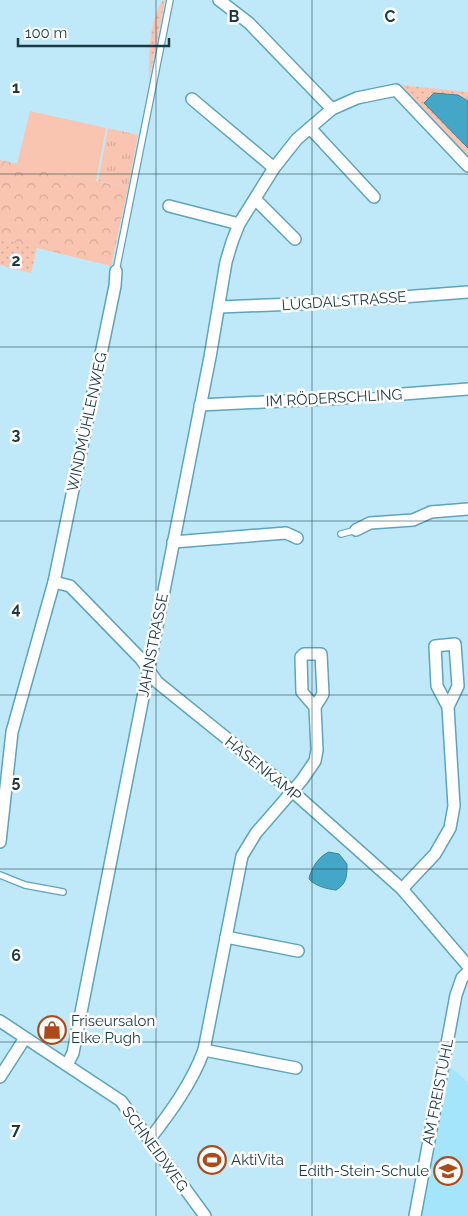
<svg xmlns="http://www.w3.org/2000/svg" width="468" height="1216" font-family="Raleway,sans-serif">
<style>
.built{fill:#a5e5fc}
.grass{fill:url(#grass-dots)}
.forest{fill:url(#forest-crowns)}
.park{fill:url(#park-tufts)}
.pitch{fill:#fac5b0}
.water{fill:#45a7c7;stroke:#3986a0}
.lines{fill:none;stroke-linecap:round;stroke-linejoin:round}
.lane-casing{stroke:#5ea4bd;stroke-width:8}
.street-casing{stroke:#5ea4bd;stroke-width:14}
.lane{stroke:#fff;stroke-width:5.5}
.street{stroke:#fff;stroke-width:11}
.grid{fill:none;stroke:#1c3a44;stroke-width:1;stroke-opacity:0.55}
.labels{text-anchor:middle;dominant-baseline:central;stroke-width:5;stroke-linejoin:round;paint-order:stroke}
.street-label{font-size:15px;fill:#1c3a44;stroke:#fff}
.poi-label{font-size:15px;fill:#1c3a44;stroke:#fff;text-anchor:start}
.grid-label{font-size:16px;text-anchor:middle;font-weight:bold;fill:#1c3a44;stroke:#fff;stroke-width:5;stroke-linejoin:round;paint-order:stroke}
</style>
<defs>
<pattern id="grass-dots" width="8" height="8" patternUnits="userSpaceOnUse" patternTransform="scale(1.25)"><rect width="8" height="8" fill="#fac5b0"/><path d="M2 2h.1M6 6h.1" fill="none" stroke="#d6aa99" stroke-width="1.8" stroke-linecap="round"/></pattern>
<pattern id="forest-crowns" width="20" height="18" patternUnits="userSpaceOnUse" patternTransform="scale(1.25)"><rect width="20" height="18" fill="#fac5b0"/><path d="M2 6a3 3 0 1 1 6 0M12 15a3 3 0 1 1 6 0" fill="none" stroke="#d6aa99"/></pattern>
<pattern id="park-tufts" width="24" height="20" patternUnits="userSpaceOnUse" patternTransform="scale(1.25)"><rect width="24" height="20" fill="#fac5b0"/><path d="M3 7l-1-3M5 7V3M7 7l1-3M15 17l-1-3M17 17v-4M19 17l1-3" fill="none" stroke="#d6aa99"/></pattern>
</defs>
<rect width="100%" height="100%" fill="#bfe9f8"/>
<path class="built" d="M449,1066L468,1082V1216H420Z"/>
<g class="grass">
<path d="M163,0H165L149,81C149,55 148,23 163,0Z"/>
<path d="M401,85L468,92V158Z"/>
<path d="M0,238L37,247L31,273L0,265Z"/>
</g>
<path class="forest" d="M0,160L128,188L111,266L0,239Z"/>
<path class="park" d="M108,128L138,135L128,188L98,181Z"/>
<path class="pitch" d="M30,111L106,128L96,181L17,164Z"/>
<g class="water">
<path d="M434,93L458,95L468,101V148L424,103Z"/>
<path d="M329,852L339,854L347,864C347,875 347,884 336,890C327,889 315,886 309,879C311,868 319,856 329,852Z"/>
</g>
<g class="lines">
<defs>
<g id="lane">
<path d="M116,271L170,0"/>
<path d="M321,303L376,299"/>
<path d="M345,398L403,394"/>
<path d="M341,534L356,530"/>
<path d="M0,875L25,885L63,892"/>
</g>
<g id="street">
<path d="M219,0L249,23L332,109"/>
<path d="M192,99L274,168"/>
<path d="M310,128L374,197"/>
<path d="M255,199L295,239"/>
<path d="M169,206L239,224"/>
<path d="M376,299L468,292"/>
<path d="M219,307L321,303"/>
<path d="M403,394L468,389"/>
<path d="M200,405L345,398"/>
<path d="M356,530L370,523L413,520L431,512L468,509"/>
<path d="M173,542L286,533L297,538"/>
<path d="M54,582L70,586L141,659L157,682L292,791L402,889L468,966"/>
<path d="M0,842L12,732L54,582L115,286L116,271"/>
<path d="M402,889L435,854L450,828L454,806L448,707L437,686L435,646L455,644L458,686L448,707"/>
<path d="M226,937L298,951"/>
<path d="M0,1021L121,1101L205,1216"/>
<path d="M204,1050L296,1068"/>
<path d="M67,1065L73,1053L210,357L226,262L232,242L239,224L274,168L297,139L332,109L357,98L396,90L468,166"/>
<path d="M0,1077L25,1038"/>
<path d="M149,1140C170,1113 192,1083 204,1050L242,856L256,833L302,780L315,761L317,750L315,707L323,694L321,654H304L301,657L302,692L315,707"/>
<path d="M415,1216L456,995L462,978L468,972"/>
</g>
</defs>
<use href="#lane" class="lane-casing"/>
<use href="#street" class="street-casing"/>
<use href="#lane" class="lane"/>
<use href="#street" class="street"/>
</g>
<path class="grid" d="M156,0V1216M312,0V1216M0,174H468M0,347H468M0,521H468M0,695H468M0,869H468M0,1042H468"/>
<defs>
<symbol id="shop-ring" viewBox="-11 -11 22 22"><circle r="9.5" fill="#fff" stroke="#ae4a19" stroke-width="1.5"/><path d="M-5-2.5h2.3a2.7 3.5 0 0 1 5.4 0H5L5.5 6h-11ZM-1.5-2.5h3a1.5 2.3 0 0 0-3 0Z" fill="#ae4a19"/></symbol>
<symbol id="stadium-ring" viewBox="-11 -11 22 22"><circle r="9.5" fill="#fff" stroke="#ae4a19" stroke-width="1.5"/><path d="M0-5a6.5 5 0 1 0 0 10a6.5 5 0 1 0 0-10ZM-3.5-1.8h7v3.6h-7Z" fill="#ae4a19"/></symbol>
<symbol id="school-ring" viewBox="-11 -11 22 22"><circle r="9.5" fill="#fff" stroke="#ae4a19" stroke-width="1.5"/><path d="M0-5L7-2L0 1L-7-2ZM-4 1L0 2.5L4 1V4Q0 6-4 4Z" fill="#ae4a19"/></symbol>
</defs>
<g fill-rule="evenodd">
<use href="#shop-ring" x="36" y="1014" width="32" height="32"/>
<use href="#stadium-ring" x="196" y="1144" width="32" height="32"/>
<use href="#school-ring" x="432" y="1155" width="32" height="32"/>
</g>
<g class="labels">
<g class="street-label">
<text transform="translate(344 301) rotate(-4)">LUGDALSTRASSE</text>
<text transform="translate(334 398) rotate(-3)">IM RÖDERSCHLING</text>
<text transform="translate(87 422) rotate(-78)">WINDMÜHLENWEG</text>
<text transform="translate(153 645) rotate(-79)">JAHNSTRASSE</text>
<text transform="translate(263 769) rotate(39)">HASENKAMP</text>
<text transform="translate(438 1092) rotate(-79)">AM FREISTUHL</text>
<text transform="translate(155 1149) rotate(54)">SCHNEIDWEG</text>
</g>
<g class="poi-label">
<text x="71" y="1021">Friseursalon<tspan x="71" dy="17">Elke Pugh</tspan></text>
<text x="231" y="1160">AktiVita</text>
<text x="429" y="1171" text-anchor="end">Edith-Stein-Schule</text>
</g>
</g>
<g class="grid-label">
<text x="234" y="22">B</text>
<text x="390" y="22">C</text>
<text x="16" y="93">1</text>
<text x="16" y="266">2</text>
<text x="16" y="440">3</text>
<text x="16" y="614">4</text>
<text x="16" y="787">5</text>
<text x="16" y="961">6</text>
<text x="16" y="1135">7</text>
</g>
<path d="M18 38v8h151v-8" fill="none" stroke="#1c3a44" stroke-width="2.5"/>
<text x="25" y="38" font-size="15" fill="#1c3a44" stroke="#ffffff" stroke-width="4" paint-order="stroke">100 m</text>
</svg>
